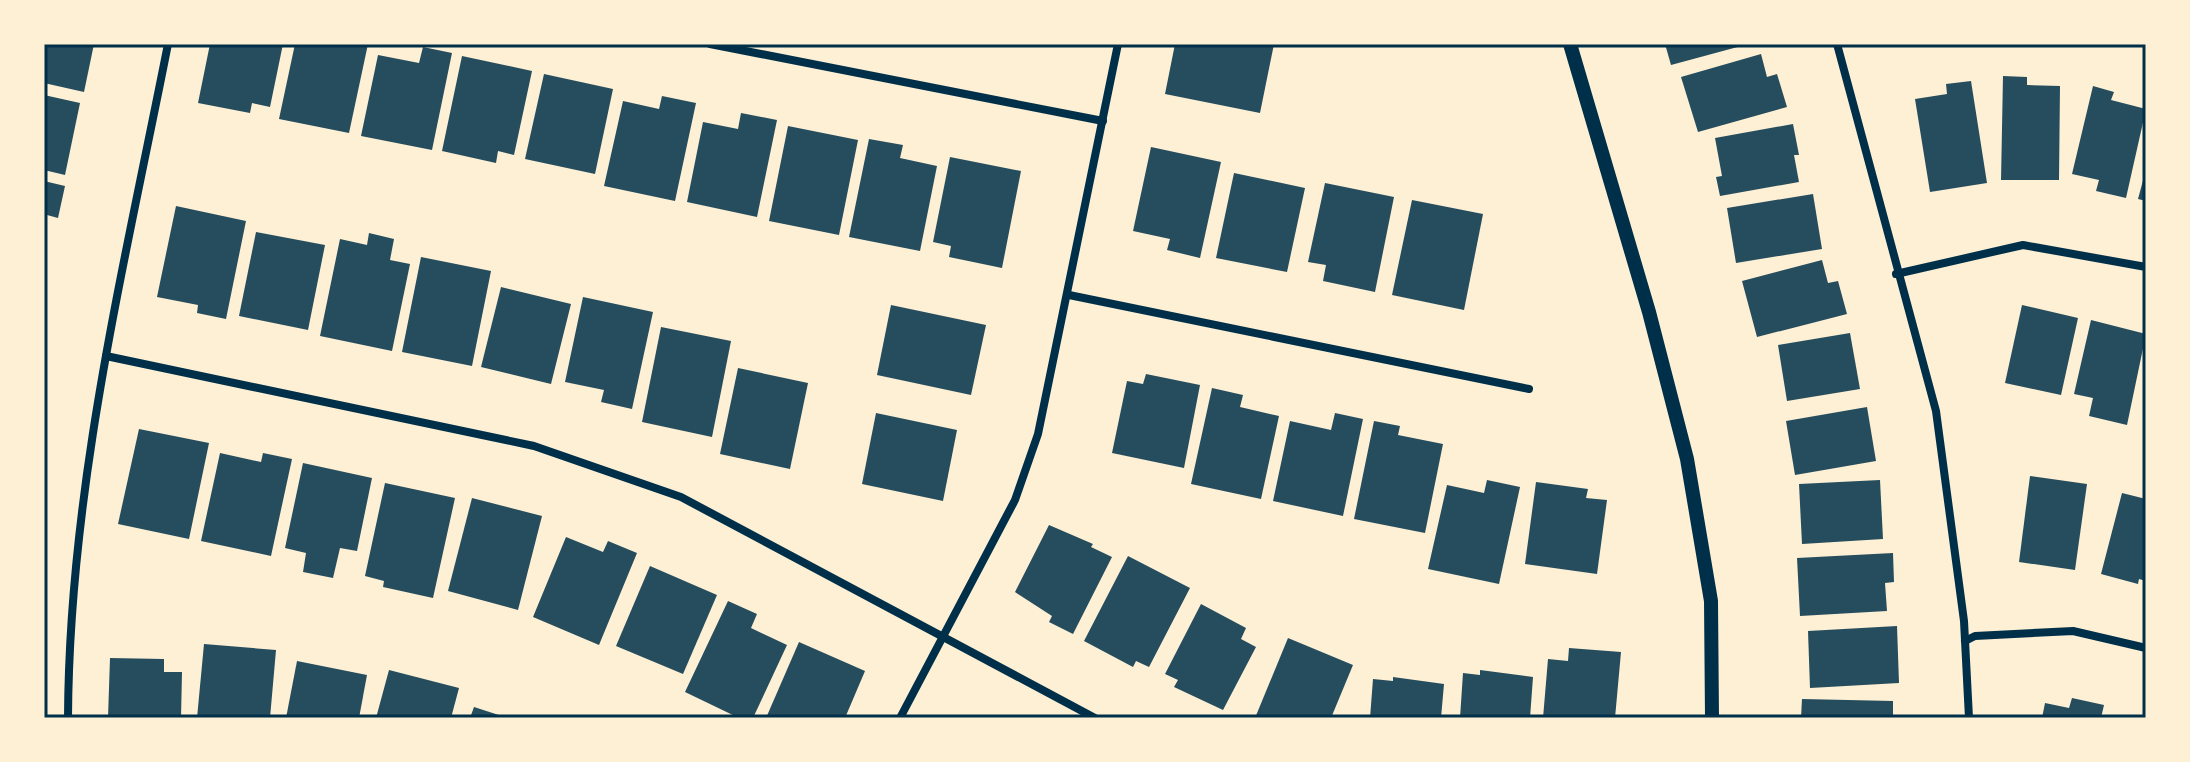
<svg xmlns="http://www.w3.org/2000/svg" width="2190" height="762" font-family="'Playfair Display',serif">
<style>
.building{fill:#264d5e}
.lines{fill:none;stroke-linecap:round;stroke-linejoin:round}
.minor{stroke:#003049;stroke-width:8}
.tertiary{stroke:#003049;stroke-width:14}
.neatline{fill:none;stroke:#003049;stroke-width:3}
</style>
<rect width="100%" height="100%" fill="#fdf0d5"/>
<g class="building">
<path d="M44,44H94L84,92L44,83Z"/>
<path d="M210,44H283L270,107L252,103L250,113L198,103Z"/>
<path d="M295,44H368L349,133L279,119Z"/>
<path d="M1175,44H1274L1260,113L1165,94Z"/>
<path d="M1665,44H1745V45L1671,65Z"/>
<path d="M423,47L452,53L432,150L361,136L378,55L419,63Z"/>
<path d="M1761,54L1767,77L1777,74L1787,107L1698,132L1681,77Z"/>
<path d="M462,56L532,71L514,155L498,151L496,163L442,151Z"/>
<path d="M544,74L613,89L595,174L525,159Z"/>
<path d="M2003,76L2027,77V85L2060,86L2059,180H2001Z"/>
<path d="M1971,81L1987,183L1930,192L1915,99L1947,94L1946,84Z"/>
<path d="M2093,86L2114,92L2111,100L2146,109L2126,198L2096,191L2099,180L2072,174Z"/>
<path d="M44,95L80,103L65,175L44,170Z"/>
<path d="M662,96L696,103L675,201L604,186L623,101L659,109Z"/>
<path d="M741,113L777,120L757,217L687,202L703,122L738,129Z"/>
<path d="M1793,124L1799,155H1794L1799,182L1720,196L1716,177L1722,176L1715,138Z"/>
<path d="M788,126L858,140L839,235L769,221Z"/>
<path d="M869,139L903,145L900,158L937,166L920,251L849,237Z"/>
<path d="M1151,147L1221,162L1200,258L1167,250L1170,239L1133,231Z"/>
<path d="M950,157L1021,171L1002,268L949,257L951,246L933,242Z"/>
<path d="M1234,173L1305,188L1287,272L1216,258Z"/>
<path d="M2145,173H2146V201L2138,199Z"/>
<path d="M44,181L65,186L58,218L47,215L45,224Z"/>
<path d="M1325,183L1394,197L1375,292L1323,281L1326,265L1308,262Z"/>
<path d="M1813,194L1822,249L1736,263L1727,208Z"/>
<path d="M1412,200L1483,214L1464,310L1392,295Z"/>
<path d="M176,206L246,221L226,319L197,313L198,305L157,297Z"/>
<path d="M256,232L325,245L308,330L239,316Z"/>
<path d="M369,233L394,239L390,260L410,264L392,351L320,336L340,239L367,245Z"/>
<path d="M421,257L491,271L472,366L402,352Z"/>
<path d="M1822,260L1828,283L1838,281L1847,314L1757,337L1742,281Z"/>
<path d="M501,287L571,304L551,384L481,367Z"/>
<path d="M583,297L653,312L632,409L601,402L604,390L565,382Z"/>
<path d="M891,305L986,325L971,395L877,375Z"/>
<path d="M2022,305L2078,318L2061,395L2005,383Z"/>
<path d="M2091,320L2146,334L2127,425L2089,416L2093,398L2074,394Z"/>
<path d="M661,327L731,341L712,437L642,422Z"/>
<path d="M1850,333L1860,389L1787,401L1778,345Z"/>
<path d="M738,368L808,383L790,469L720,454Z"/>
<path d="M1146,374L1200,385L1184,468L1112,453L1127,381L1143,384Z"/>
<path d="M1212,388L1243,395L1240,407L1279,416L1261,499L1191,484Z"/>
<path d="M1867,407L1876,461L1795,475L1786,421Z"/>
<path d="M876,413L957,430L943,501L862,484Z"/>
<path d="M1335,413L1363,419L1343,516L1273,501L1290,421L1331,430Z"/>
<path d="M1374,421L1400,426L1398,435L1443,444L1425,533L1354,519Z"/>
<path d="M139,429L209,443L189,539L118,524Z"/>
<path d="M220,453L261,462L263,453L292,459L271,556L201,541Z"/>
<path d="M303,463L372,478L357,551L340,548L333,578L303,572L306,553L285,548Z"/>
<path d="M2030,476L2087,484L2075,570L2019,562Z"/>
<path d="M1487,480L1520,487L1499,584L1428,569L1447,485L1484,493Z"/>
<path d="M1880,480L1883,539L1802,544L1799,484Z"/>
<path d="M1536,482L1588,489L1586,498L1607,500L1597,574L1525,564Z"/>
<path d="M385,483L455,498L433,598L383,587L384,581L365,576Z"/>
<path d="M2122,493L2146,499V581L2139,579L2138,584L2101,574Z"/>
<path d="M472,498L542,516L518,610L448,591Z"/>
<path d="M1049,525L1093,544L1091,547L1112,557L1073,634L1049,622L1052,616L1015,592Z"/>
<path d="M566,537L603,552L608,541L637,553L599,645L533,617Z"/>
<path d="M1893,553L1894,582L1885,583L1887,611L1800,616L1797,558Z"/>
<path d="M1128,556L1190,588L1149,667L1136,661L1133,667L1084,641Z"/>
<path d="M650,566L717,595L683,674L616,646Z"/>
<path d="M728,601L757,614L751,628L787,645L753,718H739L685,692Z"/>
<path d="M1201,604L1246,628L1241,639L1256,647L1223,710L1174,687L1178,680L1165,674Z"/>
<path d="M1897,626L1899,683L1810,688L1808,631Z"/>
<path d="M1288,638L1353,665L1331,718H1255Z"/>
<path d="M799,642L865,671L845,718H766Z"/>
<path d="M204,644L276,650L270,718H197Z"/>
<path d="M1569,648L1621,652L1615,718H1543L1548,659L1568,661Z"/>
<path d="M110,658L164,659V672H182L181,718H108Z"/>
<path d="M297,661L367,675L359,718H286Z"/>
<path d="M389,670L459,688L451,718H376Z"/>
<path d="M1480,670L1533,677L1530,718H1460L1463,673L1480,675Z"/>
<path d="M1393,677L1444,684L1441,718H1370L1373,679L1393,681Z"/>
<path d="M2072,698L2104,705L2101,718H2042L2045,703L2069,708Z"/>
<path d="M1802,699L1893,701V718H1801Z"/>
<path d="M474,707L505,717V718H470Z"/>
</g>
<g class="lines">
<g class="minor">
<path d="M710,44L1103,121"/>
<path d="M1837,44L1936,411L1964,621L1969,718"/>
<path d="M1896,274L2023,245L2146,267"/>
<path d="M1069,295L1529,389"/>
<path d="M106,356L534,446L681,497L1095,718"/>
<path d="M1965,641L1975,636L2073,631L2146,648"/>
<path d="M68,718C69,490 124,267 168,44"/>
<path d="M900,718L1015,500L1038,434L1118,44"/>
</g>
<path class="tertiary" d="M1570,44L1649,312L1687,459L1711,601L1712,718"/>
</g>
<rect width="2190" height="762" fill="none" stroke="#fdf0d5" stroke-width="92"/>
<rect x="46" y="46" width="2098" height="670" class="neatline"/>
</svg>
